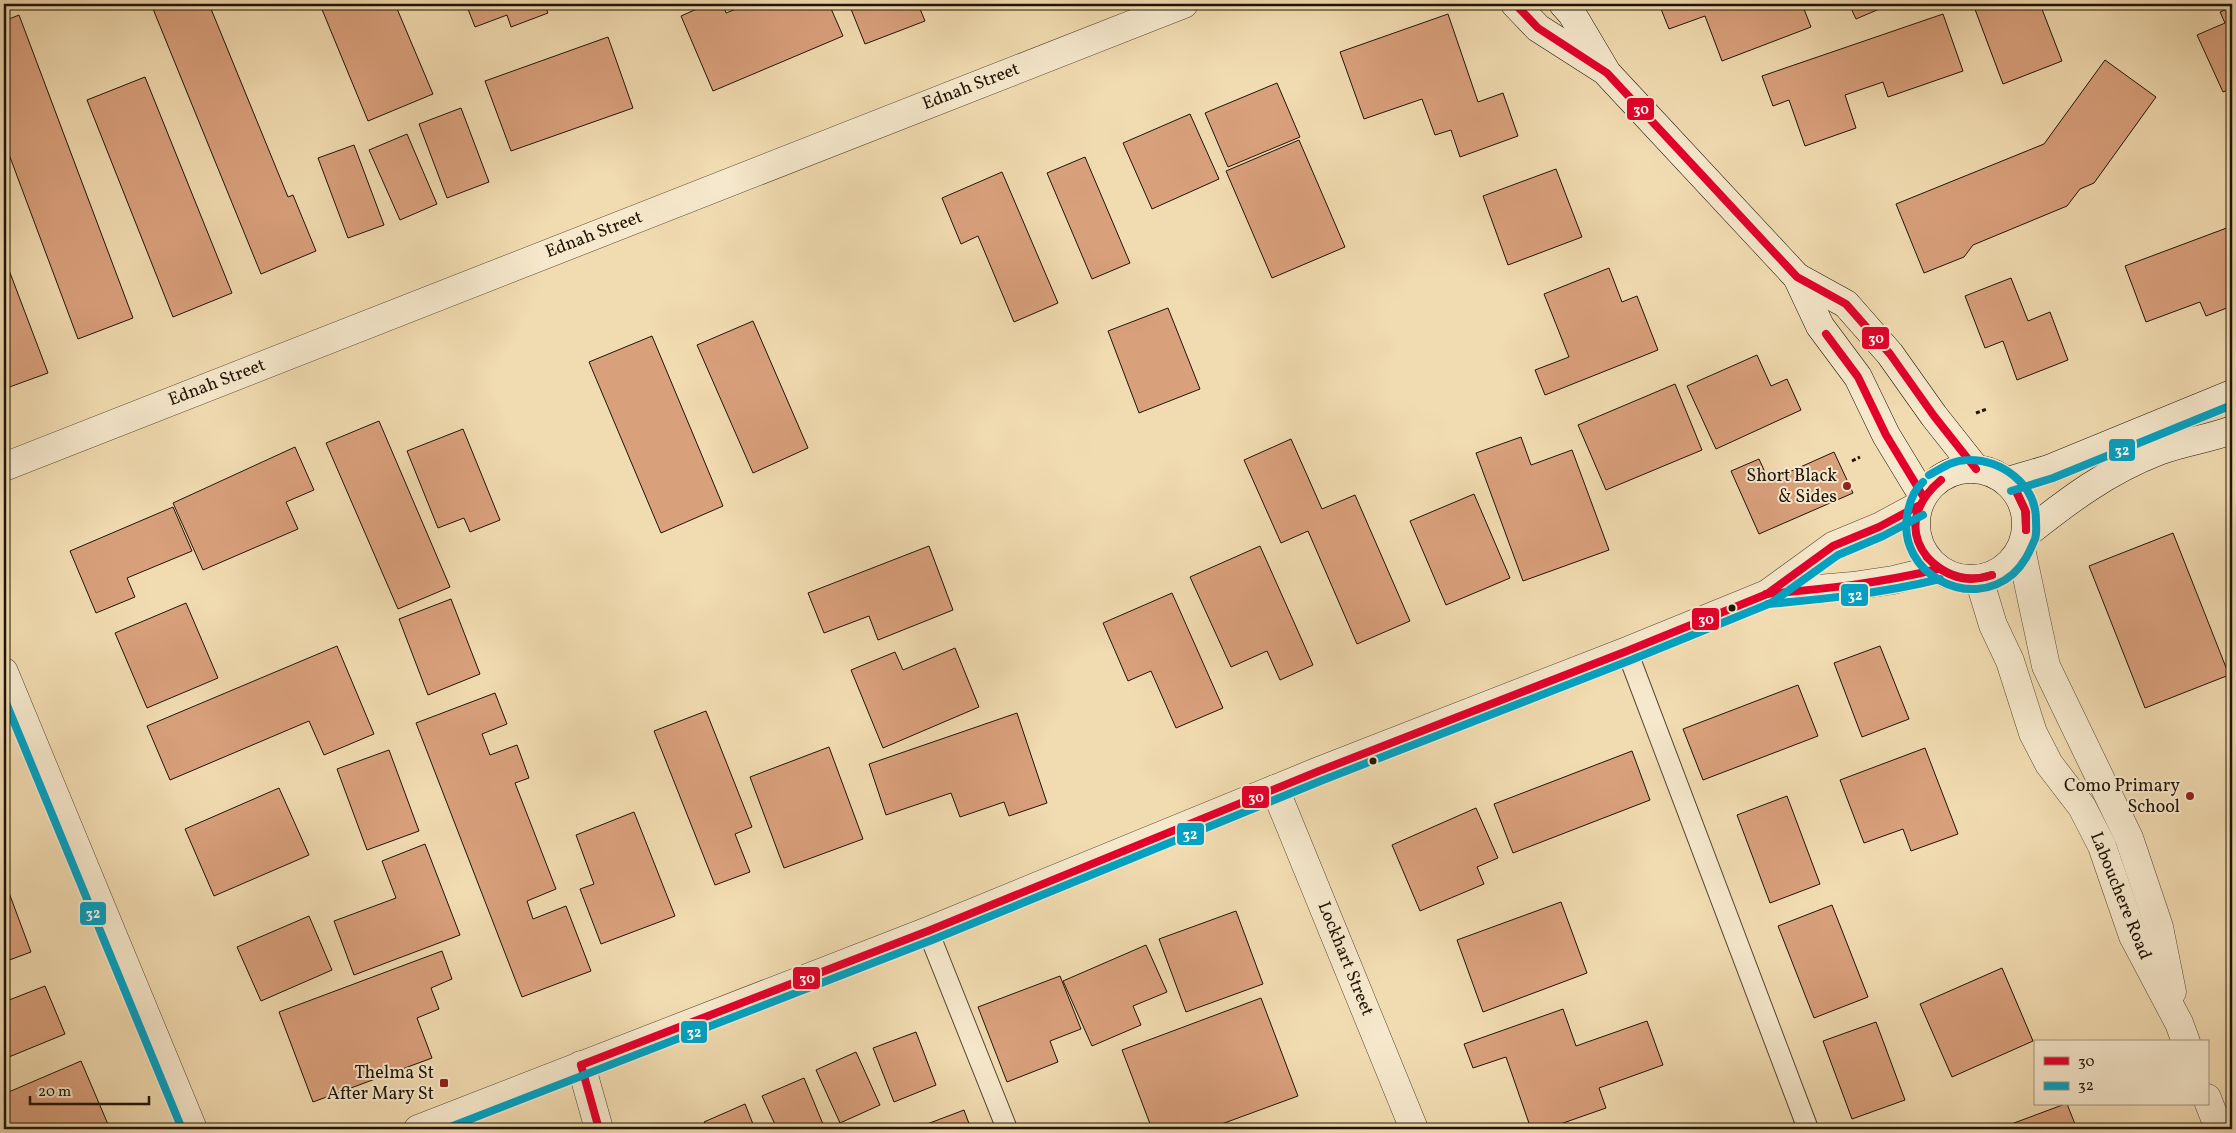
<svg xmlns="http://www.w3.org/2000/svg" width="2236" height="1133" font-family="Vollkorn,serif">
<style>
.building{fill:#d9a07c;stroke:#1f1406}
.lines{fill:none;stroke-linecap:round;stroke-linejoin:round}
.service-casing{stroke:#544630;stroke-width:22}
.minor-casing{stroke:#544630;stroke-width:29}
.tertiary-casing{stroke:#544630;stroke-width:29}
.secondary-casing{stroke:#1f1406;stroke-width:29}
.path{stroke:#1f1406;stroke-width:3;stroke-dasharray:4 2.5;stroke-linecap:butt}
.service{stroke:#f6e8cc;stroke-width:20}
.minor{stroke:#f6e8cc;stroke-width:28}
.tertiary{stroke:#f6e8cc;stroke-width:28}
.secondary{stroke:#f6e8cc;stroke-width:28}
.bus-1-casing{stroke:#f6e8cc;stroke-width:11}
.bus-2-casing{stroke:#f6e8cc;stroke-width:11}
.bus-1{stroke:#e4002b;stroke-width:8}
.bus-2{stroke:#02a2c4;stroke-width:8}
.poi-dot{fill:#8f2418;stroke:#f6e8cc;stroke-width:2}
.bus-dot{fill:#1f1406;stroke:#f6e8cc;stroke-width:2}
.labels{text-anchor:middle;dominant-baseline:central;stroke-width:4;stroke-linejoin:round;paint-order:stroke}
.street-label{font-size:18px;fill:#1f1406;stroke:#f6e8cc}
.poi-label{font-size:18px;fill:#1f1406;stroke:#f6e8cc;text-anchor:end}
.line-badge{stroke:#f6e8cc;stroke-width:2}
.badge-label{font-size:14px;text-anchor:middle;font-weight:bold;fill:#fff}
</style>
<rect width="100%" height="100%" fill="#f1dbb0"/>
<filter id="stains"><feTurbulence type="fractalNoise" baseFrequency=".004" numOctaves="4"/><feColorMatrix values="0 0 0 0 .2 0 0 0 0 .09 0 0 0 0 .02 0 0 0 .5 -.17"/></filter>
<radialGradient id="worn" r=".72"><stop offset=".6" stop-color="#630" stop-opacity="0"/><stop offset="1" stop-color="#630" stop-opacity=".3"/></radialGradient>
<g class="building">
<path d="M151,4H209L288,197L293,195L316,251L261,274Z"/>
<path d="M329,4H395L433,94L368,121L321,7Z"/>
<path d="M466,4H544L548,13L511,27L507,15L475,27Z"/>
<path d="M708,4H723L726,13L749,4H829L843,36L713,91L681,16Z"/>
<path d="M849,4H918L925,21L865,44Z"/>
<path d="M935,4H951L938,9Z"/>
<path d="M1659,4H1802L1811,27L1722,61L1705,16L1669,29Z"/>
<path d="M1849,4H1891L1856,19Z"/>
<path d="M1973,4H2040L2062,61L2003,84Z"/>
<path d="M2232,7V88L2223,92L2197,35L2225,23L2220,12Z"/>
<path d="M1448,14L1478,102L1503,93L1518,136L1460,157L1451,130L1435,135L1422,99L1364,119L1340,52Z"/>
<path d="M1943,14L1963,71L1888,97L1883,82L1845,95L1856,128L1805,146L1789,100L1773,106L1762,76Z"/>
<path d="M19,15L133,318L78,339L4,141V21Z"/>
<path d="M608,37L633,108L511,151L485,81Z"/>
<path d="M2105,60L2156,97L2094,183L2080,189L2067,206L1973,245L1964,257L1924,273L1896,204L2044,144Z"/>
<path d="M145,77L232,293L173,317L87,100Z"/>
<path d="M1277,83L1300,137L1228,167L1205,113Z"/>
<path d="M461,108L489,182L447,198L419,124Z"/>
<path d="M1190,114L1219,179L1152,209L1123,143Z"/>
<path d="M407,134L437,204L400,220L369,150Z"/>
<path d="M1299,140L1345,247L1272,278L1226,171Z"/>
<path d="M354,145L384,225L348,238L318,158Z"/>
<path d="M1085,157L1130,263L1092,279L1047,173Z"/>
<path d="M1556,169L1582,237L1508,265L1483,196Z"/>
<path d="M1002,172L1058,303L1014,322L978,236L961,244L942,198Z"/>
<path d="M2232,226V306L2206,316L2200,302L2146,322L2125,266Z"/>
<path d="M4,257L48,373L4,389Z"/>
<path d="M1609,268L1622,302L1637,296L1658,350L1545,395L1535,370L1569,357L1544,294Z"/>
<path d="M2011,278L2028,321L2050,312L2068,360L2017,380L2003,341L1985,348L1965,296Z"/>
<path d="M1168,308L1200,389L1139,413L1108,331Z"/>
<path d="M753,321L808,448L753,473L697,345Z"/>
<path d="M652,336L723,506L661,533L589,362Z"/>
<path d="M1757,355L1771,386L1787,379L1801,410L1716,449L1687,386Z"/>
<path d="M1675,384L1702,450L1606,490L1578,425Z"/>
<path d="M379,421L450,587L398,609L326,443Z"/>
<path d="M463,429L500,520L470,532L464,518L438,528L407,451Z"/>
<path d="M1521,437L1531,465L1572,450L1609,550L1523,581L1476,453Z"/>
<path d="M1291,439L1322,509L1355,495L1410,621L1357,644L1308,531L1281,543L1244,460Z"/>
<path d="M295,447L314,490L286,502L298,529L203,570L173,503Z"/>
<path d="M1834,452L1853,493L1759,534L1731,471L1759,459L1769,481Z"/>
<path d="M1474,494L1510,578L1446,605L1410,521Z"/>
<path d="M173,507L192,551L127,578L135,597L96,613L70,551Z"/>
<path d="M2173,533L2229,675L2145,708L2089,566Z"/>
<path d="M929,546L953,610L878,640L869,616L824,633L808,593Z"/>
<path d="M1260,546L1313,665L1280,680L1267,651L1231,667L1190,577Z"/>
<path d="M1172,593L1223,708L1176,728L1151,671L1128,681L1103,623Z"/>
<path d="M451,599L480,674L428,695L399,619Z"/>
<path d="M186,603L218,678L147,708L115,633Z"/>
<path d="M337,646L374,734L324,755L309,721L170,780L147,726Z"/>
<path d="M1880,646L1909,719L1862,737L1834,663Z"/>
<path d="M955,648L979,707L883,748L851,670L895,652L903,670Z"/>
<path d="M1798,685L1818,736L1703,780L1683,729Z"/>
<path d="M495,693L507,724L482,734L490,755L517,745L529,778L515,783L556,889L527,901L533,919L566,906L591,971L522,997L416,723Z"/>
<path d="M706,711L752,827L735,834L750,872L715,885L654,731Z"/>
<path d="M1017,713L1047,803L1009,816L1004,802L960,817L951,793L886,815L869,764Z"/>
<path d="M829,747L863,839L784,868L750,777Z"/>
<path d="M1925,748L1958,834L1911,851L1903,829L1864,843L1840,780Z"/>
<path d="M389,750L419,831L367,850L337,769Z"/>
<path d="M1632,751L1650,800L1513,853L1494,804Z"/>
<path d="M279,788L309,855L214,896L185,829Z"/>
<path d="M1787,796L1820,884L1770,903L1737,815Z"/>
<path d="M1476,808L1498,858L1477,867L1484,884L1420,911L1392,845Z"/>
<path d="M634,812L675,916L601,944L580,889L594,884L576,835Z"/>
<path d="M425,844L460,935L354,975L334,921L396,898L382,861Z"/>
<path d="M8,890L31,952L4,962V892Z"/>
<path d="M1561,902L1587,973L1483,1012L1457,940Z"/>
<path d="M1832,905L1868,997L1814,1018L1778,926Z"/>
<path d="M1236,911L1263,984L1186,1012L1159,939Z"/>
<path d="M309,916L332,970L261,1001L237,947Z"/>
<path d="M1146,945L1167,992L1133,1006L1141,1025L1092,1046L1063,981Z"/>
<path d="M442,951L452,979L431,988L439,1009L417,1018L432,1058L313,1102L279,1012Z"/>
<path d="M2002,968L2033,1041L1952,1077L1920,1004Z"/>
<path d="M1060,976L1081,1029L1050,1041L1058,1062L1007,1082L978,1007Z"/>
<path d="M45,986L65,1034L4,1059V1002Z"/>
<path d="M1261,998L1298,1096L1208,1129H1152L1122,1050Z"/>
<path d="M1563,1009L1576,1046L1647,1021L1663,1065L1599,1088L1606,1108L1546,1129H1531L1506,1057L1473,1068L1464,1044Z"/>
<path d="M1876,1022L1905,1100L1852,1119L1823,1041Z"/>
<path d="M916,1032L936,1085L894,1102L873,1048Z"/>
<path d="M856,1052L880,1105L840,1123L816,1070Z"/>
<path d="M81,1061L110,1129H4V1094Z"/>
<path d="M804,1078L825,1129H777L762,1096Z"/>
<path d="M745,1104L755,1129H708L704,1122Z"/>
<path d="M2065,1104H2067L2077,1129H1998Z"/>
<path d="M964,1110L971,1129H914Z"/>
<path d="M1628,1123L1630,1129H1611Z"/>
</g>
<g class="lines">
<defs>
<g id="service">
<path d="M1627,651L1808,1129"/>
<path d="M928,931L1007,1129"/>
</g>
<g id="minor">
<path d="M4,467L1184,4"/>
<path d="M1769,593L1853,586L1893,580L1938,569"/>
<path d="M4,672L193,1129"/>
<path d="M1275,789L1414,1129"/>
<path d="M581,1065L599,1129"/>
<path d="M418,1129L928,931L1319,771L1627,651L1767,594L1833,546L1879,527L1918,506"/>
</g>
<g id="tertiary">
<path d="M2021,549L2046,666L2129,838L2159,927L2172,992"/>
<path d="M1979,579L1993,625L2010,661L2033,733L2049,764L2082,807L2102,846L2133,936L2179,1023L2186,1042"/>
<path d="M2207,1098L2219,1129"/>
</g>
<g id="secondary">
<path d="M1515,4L1538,28L1602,69"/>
<path d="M1563,4L1572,14L1607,73L1797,277L1820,326L1858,377L1886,435L1923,496"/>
<path d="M1797,277L1846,304L1890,354L1934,416L1976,469"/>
<circle cx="1971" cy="524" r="55"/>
<path d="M2008,481L2049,469L2232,394"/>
<path d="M2026,534C2069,500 2107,471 2159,451C2182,442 2208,439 2232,430"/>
</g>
</defs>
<use href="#service" class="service-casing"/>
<use href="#minor" class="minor-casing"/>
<use href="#tertiary" class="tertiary-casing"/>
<use href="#secondary" class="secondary-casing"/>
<g class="path">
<path d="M1976,413L1987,409"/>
<path d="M1852,461L1860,457"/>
</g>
<use href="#service" class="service"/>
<use href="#minor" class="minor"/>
<use href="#tertiary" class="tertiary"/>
<use href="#secondary" class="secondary"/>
<defs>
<g id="bus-1">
<path d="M1515,4L1538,28L1607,73L1797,277L1846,304L1890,354L1934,416L1976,469"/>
<path d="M1826,334L1858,377L1886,435L1923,496"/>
<path d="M2017,493L2026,512V530"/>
<path d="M2017,493L2025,510L2026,530"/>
<path d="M1927,557C1905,529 1917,500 1941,480"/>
<path d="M1927,557C1945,576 1967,583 1992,575"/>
<path d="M1927,557C1944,577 1967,584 1992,575"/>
<path d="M1766,594C1824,589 1881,583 1938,569"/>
<path d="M581,1065L928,931L1319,771L1627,651L1767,594L1833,546L1879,527L1918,506"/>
<path d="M581,1065L599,1129"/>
</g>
<g id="bus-2">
<path d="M1923,482C1914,490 1909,503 1907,516C1898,573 1969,612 2013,574C2024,564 2029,553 2035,539C2037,533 2036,527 2036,520C2036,484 2001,459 1967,460C1952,460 1941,469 1929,475"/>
<path d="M2011,491L2053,478L2232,405"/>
<path d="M1768,604C1826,599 1883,593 1940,579"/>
<path d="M4,698L182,1129"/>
<path d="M445,1129L932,940L1323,780L1631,660L1771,603L1838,555L1883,536L1923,515"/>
</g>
</defs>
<use href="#bus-1" class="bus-1-casing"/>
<use href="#bus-2" class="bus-2-casing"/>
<use href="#bus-1" class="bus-1"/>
<use href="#bus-2" class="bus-2"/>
</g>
<g class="poi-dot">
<circle cx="1847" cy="486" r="5"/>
<circle cx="2190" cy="796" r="5"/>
<rect x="439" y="1078" width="10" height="10" rx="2.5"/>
</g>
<g class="bus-dot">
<circle cx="1732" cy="608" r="4.5"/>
<circle cx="1373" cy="761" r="4.5"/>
</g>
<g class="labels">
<g class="street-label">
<text transform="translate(971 87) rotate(-21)">Ednah Street</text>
<text transform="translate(594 235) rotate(-21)">Ednah Street</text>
<text transform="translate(217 383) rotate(-21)">Ednah Street</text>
<text transform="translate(2120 896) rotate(68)">Labouchere Road</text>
<text transform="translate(1345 959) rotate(68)">Lockhart Street</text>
</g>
<g class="poi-label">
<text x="1837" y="476">Short Black<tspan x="1837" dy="21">&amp; Sides</tspan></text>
<text x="2180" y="786">Como Primary<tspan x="2180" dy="21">School</tspan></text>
<text x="434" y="1073">Thelma St<tspan x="434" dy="21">After Mary St</tspan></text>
</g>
</g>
<g class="line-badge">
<rect x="1626" y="97" width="29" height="24" rx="5" fill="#e4002b"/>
<rect x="1861" y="326" width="29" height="24" rx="5" fill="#e4002b"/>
<rect x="2108" y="438" width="28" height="24" rx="5" fill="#02a2c4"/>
<rect x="1840" y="583" width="29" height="24" rx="5" fill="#02a2c4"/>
<rect x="1691" y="607" width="29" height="24" rx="5" fill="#e4002b"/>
<rect x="1241" y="785" width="29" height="24" rx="5" fill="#e4002b"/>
<rect x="1176" y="822" width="29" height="24" rx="5" fill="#02a2c4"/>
<rect x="79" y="901" width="28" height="25" rx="5" fill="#02a2c4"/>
<rect x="792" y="966" width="29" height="24" rx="5" fill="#e4002b"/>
<rect x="680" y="1020" width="28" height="24" rx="5" fill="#02a2c4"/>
</g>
<g class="badge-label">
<text x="1641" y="114">30</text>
<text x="1876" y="343">30</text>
<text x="2122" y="455">32</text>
<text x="1855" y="600">32</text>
<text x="1706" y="624">30</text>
<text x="1256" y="802">30</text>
<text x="1190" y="839">32</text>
<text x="93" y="918">32</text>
<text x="807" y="983">30</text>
<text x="694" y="1037">32</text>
</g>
<rect width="2236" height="1133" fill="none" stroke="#f1dbb0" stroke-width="20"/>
<rect x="5" y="5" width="2226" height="1123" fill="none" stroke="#1f1406" stroke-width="2.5"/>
<rect x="10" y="10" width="2216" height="1113" fill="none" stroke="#1f1406"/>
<rect x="2034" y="1040" width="175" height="65" fill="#f6e8cc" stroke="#a0937d"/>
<rect x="2044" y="1057" width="25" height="8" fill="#e4002b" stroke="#a0937d"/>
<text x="2078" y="1066" font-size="15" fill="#1f1406">30</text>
<rect x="2044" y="1082" width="25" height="8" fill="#02a2c4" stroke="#a0937d"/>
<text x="2078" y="1090" font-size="15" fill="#1f1406">32</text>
<path d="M30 1096v8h119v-8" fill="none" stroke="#1f1406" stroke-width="2.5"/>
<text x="38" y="1096" font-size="15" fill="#1f1406" stroke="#f6e8cc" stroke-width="4" paint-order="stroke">20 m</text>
<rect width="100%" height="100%" filter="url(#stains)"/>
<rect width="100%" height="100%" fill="url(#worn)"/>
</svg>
